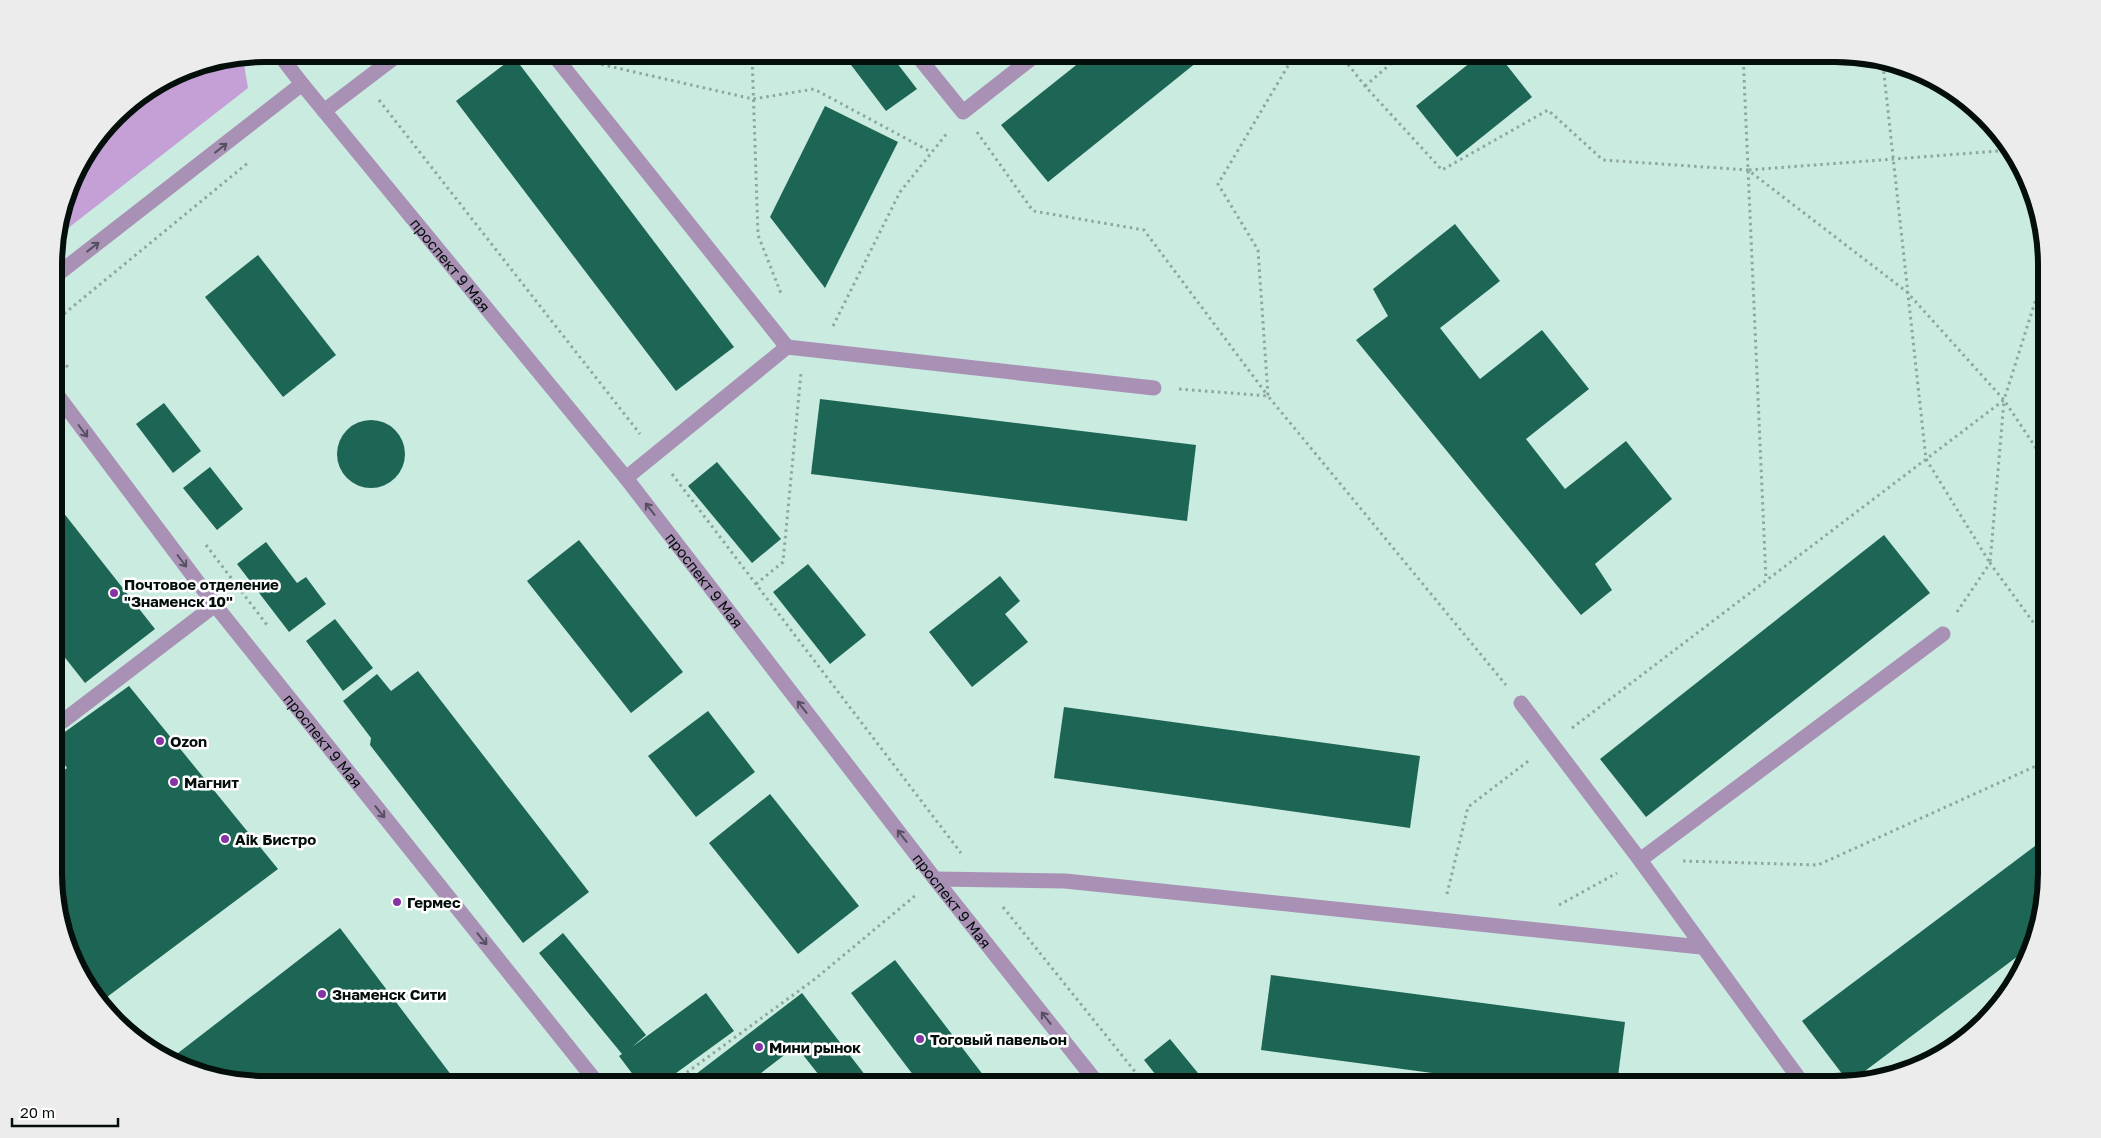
<svg xmlns="http://www.w3.org/2000/svg" width="2101" height="1138" font-family="'Golos Text',sans-serif">
<style>
.green{fill:#c5a0d7}
.building{fill:#1d6655}
.lines{fill:none;stroke-linecap:round;stroke-linejoin:round}
.path{stroke:#8da79f;stroke-width:3;stroke-dasharray:2.5 4;stroke-linecap:butt}
.minor{stroke:#a991b5;stroke-width:15}
.oneway{stroke:#565060}
.poi-dot{fill:#8434a4;stroke:#fff;stroke-width:2}
.labels{text-anchor:middle;dominant-baseline:central;stroke-width:5;stroke-linejoin:round;paint-order:stroke}
.street-label{font-size:15px;fill:#040e0b;stroke:#fff}
.poi-label{font-size:15px;font-weight:bold;fill:#040e0b;stroke:#fff;text-anchor:start}
.rim{fill:none;stroke:#040e0b;stroke-width:6}
</style>
<rect width="100%" height="100%" fill="#caebe0"/>
<path class="green" d="M243,58L248,88L58,236L75,172L126,106L184,70Z"/>
<g class="building">
<path d="M850,54H890L917,89L886,111L845,57Z"/>
<path d="M1090,54H1207L1048,182L1001,125Z"/>
<path d="M1481,54H1498L1532,97L1457,157L1416,106Z"/>
<path d="M514,57L734,347L676,391L456,101Z"/>
<path d="M825,106L898,142L825,288L770,217Z"/>
<path d="M1455,224L1500,281L1440,328L1480,379L1542,330L1589,389L1526,439L1565,489L1626,441L1672,499L1595,564L1612,590L1581,615L1356,340L1388,316L1373,289Z"/>
<path d="M258,255L336,355L283,397L205,297Z"/>
<path d="M820,399L1196,445L1187,521L811,474Z"/>
<path d="M164,403L201,451L173,473L136,424Z"/>
<circle cx="371" cy="454" r="34"/>
<path d="M717,462L781,539L752,563L688,486Z"/>
<path d="M210,467L243,509L217,530L183,488Z"/>
<path d="M55,502L155,629L85,683L55,645Z"/>
<path d="M1884,535L1930,593L1646,817L1600,759Z"/>
<path d="M579,540L683,672L631,713L527,581Z"/>
<path d="M266,542L297,583L306,577L326,604L289,632L237,564Z"/>
<path d="M808,564L866,635L830,664L773,592Z"/>
<path d="M1000,576L1020,601L1005,614L1028,642L972,687L929,632Z"/>
<path d="M335,619L373,668L343,691L306,641Z"/>
<path d="M418,671L589,892L523,943L370,745L371,738L343,701L377,674L391,691Z"/>
<path d="M129,686L278,869L99,1003L70,954L56,901L55,777L67,768L55,751V739Z"/>
<path d="M1064,707L1420,756L1410,828L1054,778Z"/>
<path d="M708,711L755,772L696,817L648,756Z"/>
<path d="M770,794L859,906L798,954L709,843Z"/>
<path d="M2047,837V873L2030,947L1849,1083L1802,1021Z"/>
<path d="M340,928L458,1084H265L169,1060Z"/>
<path d="M563,933L646,1035L632,1047L706,993L734,1031L661,1084H640L619,1056L622,1054L539,953Z"/>
<path d="M895,960L990,1084H920L851,993Z"/>
<path d="M1271,975L1625,1022L1617,1084H1514L1261,1050Z"/>
<path d="M802,993L872,1084H826L796,1046L747,1084H683Z"/>
<path d="M1170,1039L1207,1084H1163L1144,1060Z"/>
</g>
<g class="lines">
<g class="path">
<path d="M342,54L347,60"/>
<path d="M752,54L758,235L782,296"/>
<path d="M1340,54L1365,86L1442,170L1548,110L1603,160L1748,170L1907,292L2004,400L2046,463"/>
<path d="M1743,54L1766,580"/>
<path d="M595,63L753,99L814,89L931,152"/>
<path d="M1883,65L1926,459L1990,563L2004,401"/>
<path d="M1365,86L1402,54"/>
<path d="M379,100L640,434"/>
<path d="M977,132L1033,211L1144,230L1268,396"/>
<path d="M1749,170L2012,150"/>
<path d="M54,322L249,162"/>
<path d="M833,326L900,192L948,132"/>
<path d="M54,350L70,370"/>
<path d="M1179,389L1268,396L1506,685"/>
<path d="M1268,395L1258,250L1218,184L1295,54"/>
<path d="M672,474L961,853"/>
<path d="M206,545L267,625"/>
<path d="M756,584L783,562L801,373"/>
<path d="M1957,612L1990,563L2047,641"/>
<path d="M1572,728L2004,400L2046,267"/>
<path d="M1683,861L1818,865L2047,761"/>
<path d="M1447,894L1468,807L1531,759"/>
<path d="M1559,905L1617,873"/>
<path d="M1003,907L1145,1084"/>
<path d="M671,1084L815,979L916,895"/>
</g>
<g class="minor">
<path d="M553,54L787,347"/>
<path d="M916,54L963,112L1037,54"/>
<path id="s1" d="M302,84L626,478L935,879L1098,1084"/>
<path d="M324,111L399,54"/>
<path d="M54,277L302,84L279,54"/>
<path id="s2" d="M55,392L215,605L598,1084"/>
<path d="M626,478L787,347L1154,388"/>
<path d="M1521,703L1640,860"/>
<path d="M55,712L63,721L215,605"/>
<path d="M935,879L1065,881L1701,947"/>
<path d="M1803,1084L1640,860L1943,634"/>
</g>
</g>
<defs><path id="oneway-shaft" d="M-6 0H5M1.5-3L5.5 0L1.5 3" fill="none" stroke-width="1.6" stroke-linecap="round" stroke-linejoin="round" transform="scale(1.25)"/></defs>
<g class="oneway">
<use href="#oneway-shaft" transform="translate(221 148) rotate(-38)"/>
<use href="#oneway-shaft" transform="translate(93 247) rotate(-38)"/>
<use href="#oneway-shaft" transform="translate(83 431) rotate(53)"/>
<use href="#oneway-shaft" transform="translate(650 509) rotate(-128)"/>
<use href="#oneway-shaft" transform="translate(182 561) rotate(53)"/>
<use href="#oneway-shaft" transform="translate(802 707) rotate(-128)"/>
<use href="#oneway-shaft" transform="translate(380 812) rotate(51)"/>
<use href="#oneway-shaft" transform="translate(902 836) rotate(-128)"/>
<use href="#oneway-shaft" transform="translate(482 939) rotate(51)"/>
<use href="#oneway-shaft" transform="translate(1046 1018) rotate(-128)"/>
</g>
<g class="poi-dot">
<circle cx="114" cy="593" r="5"/>
<circle cx="160" cy="741" r="5"/>
<circle cx="174" cy="782" r="5"/>
<circle cx="225" cy="839" r="5"/>
<circle cx="397" cy="902" r="5"/>
<circle cx="322" cy="994" r="5"/>
<circle cx="920" cy="1039" r="5"/>
<circle cx="759" cy="1047" r="5"/>
</g>
<g class="labels">
<g class="street-label">
<text stroke="none"><textPath href="#s1" startOffset="234">проспект 9 Мая</textPath></text>
<text stroke="none"><textPath href="#s1" startOffset="639">проспект 9 Мая</textPath></text>
<text stroke="none"><textPath href="#s2" startOffset="440">проспект 9 Мая</textPath></text>
<text stroke="none"><textPath href="#s1" startOffset="1044">проспект 9 Мая</textPath></text>
</g>
<g class="poi-label">
<text x="124" y="584">Почтовое отделение<tspan x="124" dy="17">"Знаменск 10"</tspan></text>
<text x="170" y="741">Ozon</text>
<text x="184" y="782">Магнит</text>
<text x="235" y="839">Aik Бистро</text>
<text x="407" y="902">Гермес</text>
<text x="332" y="994">Знаменск Сити</text>
<text x="930" y="1039">Тоговый павельон</text>
<text x="769" y="1047">Мини рынок</text>
</g>
</g>
<path d="M0 0H2101V1138H0ZM265 62H1835A203 203 0 0 1 2038 265V873A203 203 0 0 1 1835 1076H265A203 203 0 0 1 62 873V265A203 203 0 0 1 265 62Z" fill="#ebeceb" fill-rule="evenodd"/>
<path class="rim" d="M265 62H1835A203 203 0 0 1 2038 265V873A203 203 0 0 1 1835 1076H265A203 203 0 0 1 62 873V265A203 203 0 0 1 265 62Z"/>
<path d="M12 1118v8h106v-8" fill="none" stroke="#040e0b" stroke-width="2.5"/>
<text x="20" y="1118" font-size="15" fill="#040e0b" stroke="#ffffff" stroke-width="4" paint-order="stroke">20 m</text>
</svg>
